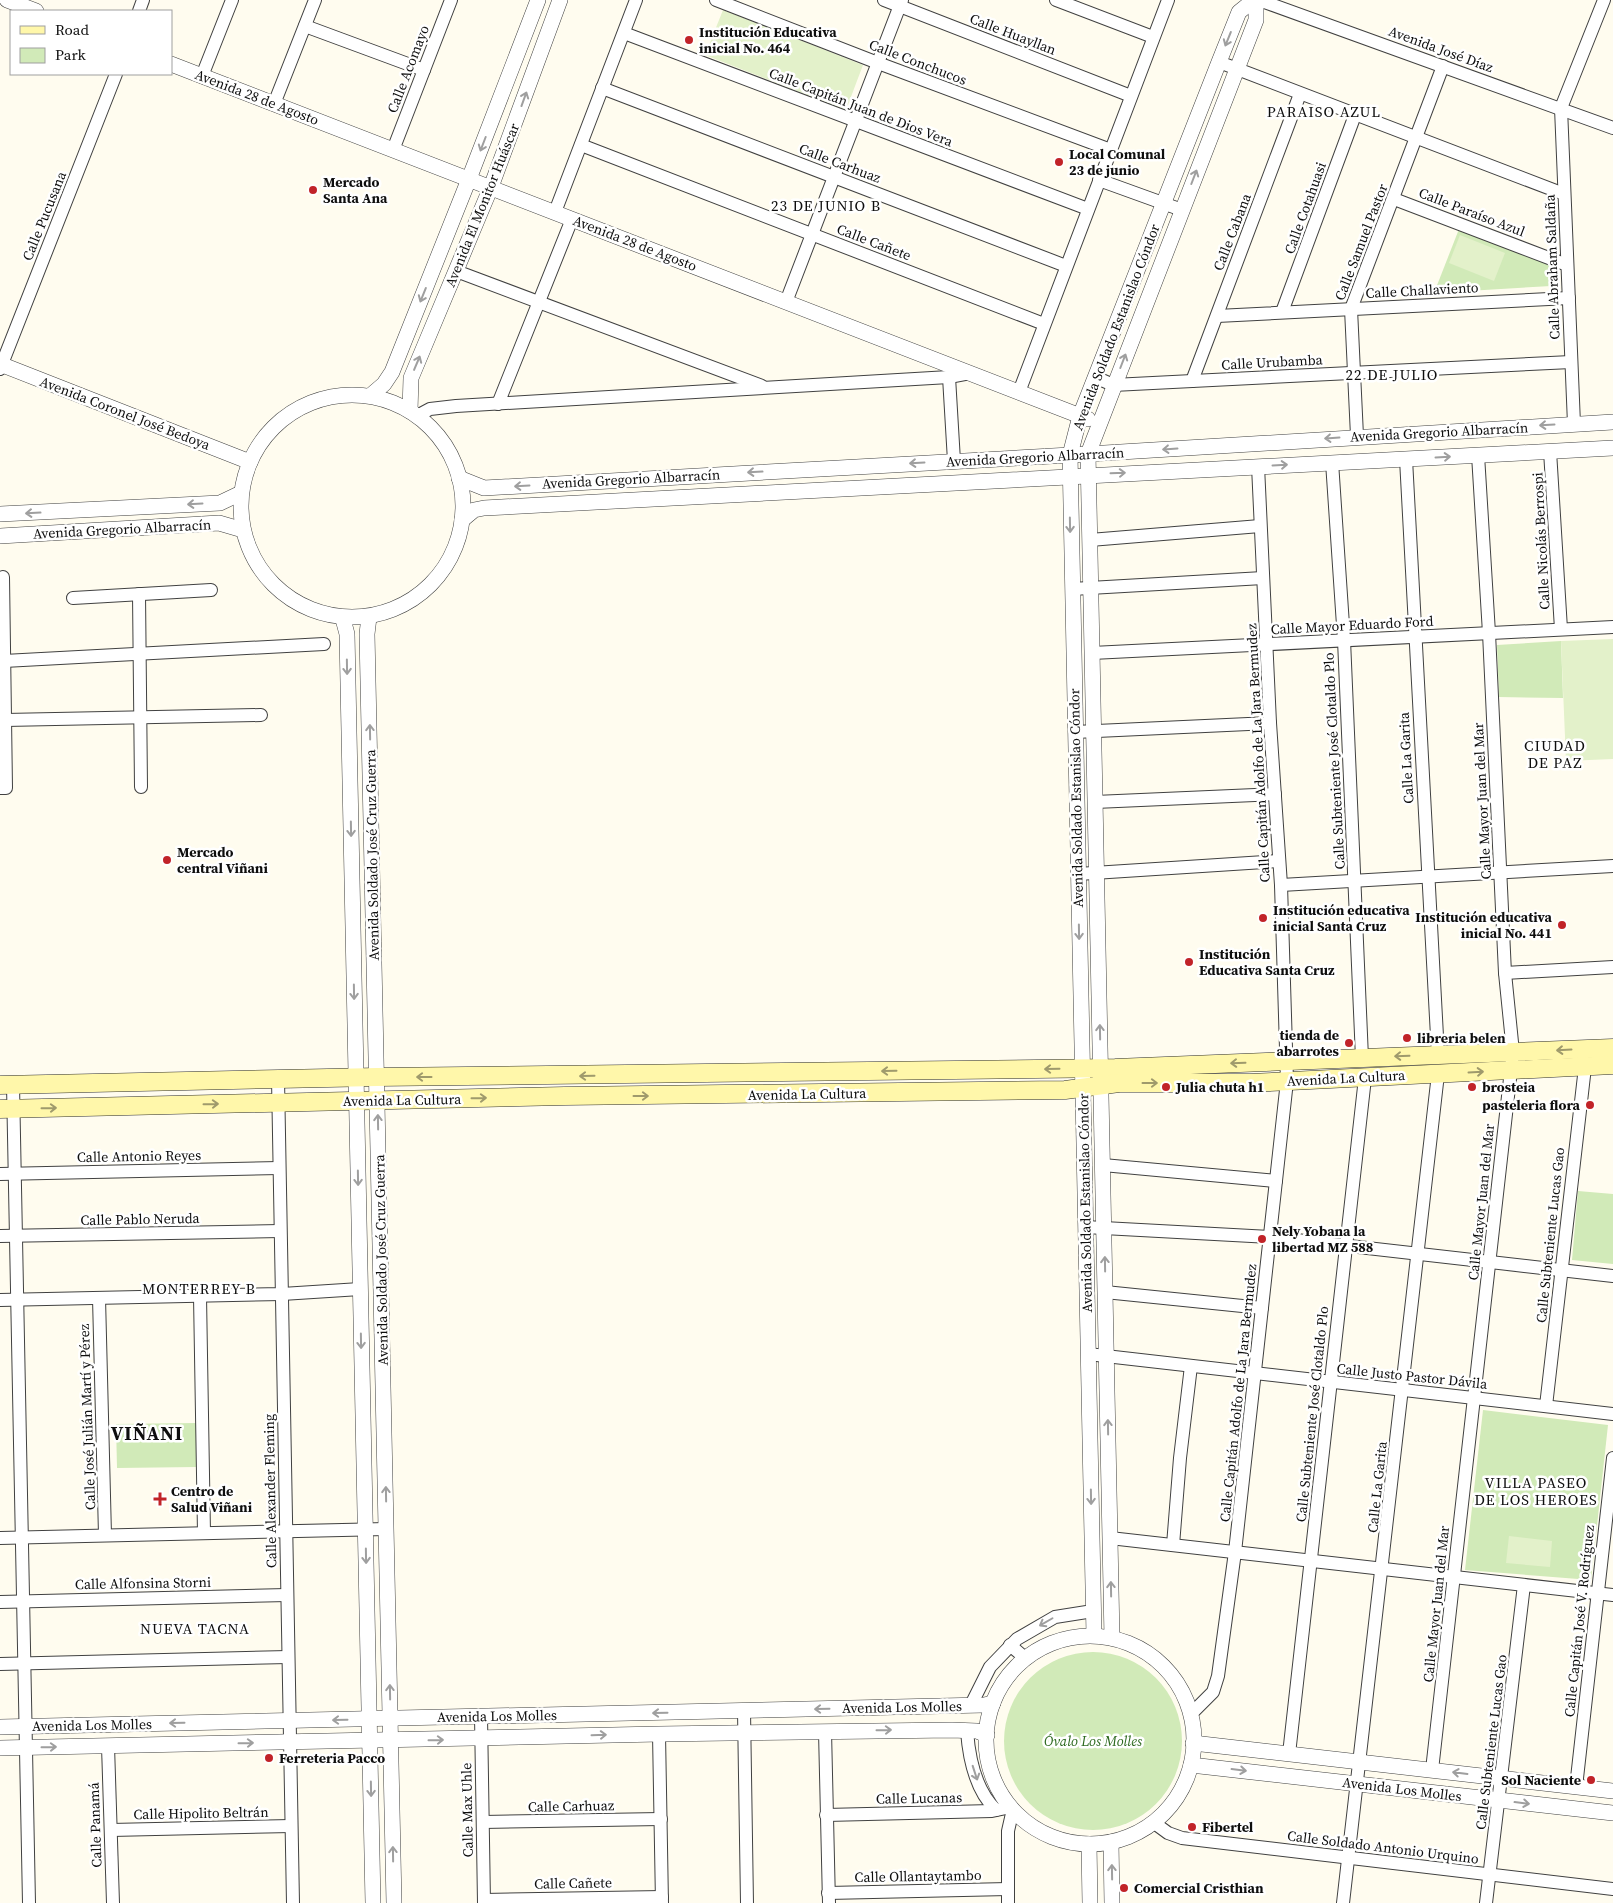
<svg xmlns="http://www.w3.org/2000/svg" width="1613" height="1903" font-family="'Source Serif 4',serif">
<style>
.green{fill:#d1eab8}
.pitch{fill:#e3f1ca}
.lines{fill:none;stroke-linecap:round;stroke-linejoin:round}
.minor-casing{stroke:#414141;stroke-width:14}
.tertiary-casing{stroke:#414141;stroke-width:16}
.secondary-casing{stroke:#303030;stroke-width:19}
.minor{stroke:#fff;stroke-width:12}
.tertiary{stroke:#fff;stroke-width:15}
.secondary{stroke:#fff7aa;stroke-width:18}
.oneway{stroke:#9f9f9f}
.oneway2{stroke:#9f9a6c}
.poi-dot{fill:#c12328;stroke:#fff;stroke-width:2}
.labels{text-anchor:middle;dominant-baseline:central;stroke-width:5;stroke-linejoin:round;paint-order:stroke}
.poi-label{font-size:14px;font-weight:bold;fill:#0e0e0e;stroke:#fff;text-anchor:start}
.street-label{font-size:14px;fill:#0e0e0e;stroke:#fff}
.park-label{font-size:14px;font-style:italic;fill:#2b681d;stroke:#fff}
.neighbourhood-label{font-size:15px;letter-spacing:1px;fill:#0e0e0e;stroke:#fff}
.district-label{font-size:19px;font-weight:bold;letter-spacing:1px;fill:#0e0e0e;stroke:#fff}
</style>
<rect width="100%" height="100%" fill="#fffcef"/>
<g class="green">
<path d="M1459,229L1551,265V286L1434,293Z"/>
<path d="M1561,641L1563,698L1499,697L1497,645Z"/>
<path d="M1578,1191L1613,1194V1264L1572,1260Z"/>
<path d="M1483,1410L1608,1425L1591,1580L1465,1570Z"/>
<path d="M196,1423V1467L117,1468L116,1424Z"/>
<circle cx="1093" cy="1741" r="89"/>
</g>
<g class="pitch">
<path d="M723,10L863,65L846,110L705,55Z"/>
<path d="M1460,235L1505,253L1494,281L1449,263Z"/>
<path d="M1613,639V759L1566,761L1561,641Z"/>
<path d="M1509,1536L1552,1541L1550,1567L1506,1563Z"/>
</g>
<g class="lines">
<defs>
<g id="minor">
<path d="M716,0L878,63L1111,150"/>
<path d="M884,0L1131,96"/>
<path d="M1056,0L1153,37"/>
<path d="M1259,0L1613,128"/>
<path d="M139,11L143,0"/>
<path d="M305,26L424,70"/>
<path d="M624,33L1088,209"/>
<path d="M1219,62L1564,194"/>
<path d="M202,76L232,0"/>
<path d="M602,88L1066,266"/>
<path d="M274,104L315,0"/>
<path d="M581,145L1044,324"/>
<path d="M393,150L451,0"/>
<path d="M1099,180L1182,210"/>
<path d="M1394,199L1567,265"/>
<path d="M555,212L636,0"/>
<path d="M456,271L762,386"/>
<path d="M786,302L902,0"/>
<path d="M1282,312L1355,115"/>
<path d="M1217,316L1569,298"/>
<path d="M0,369L116,74"/>
<path d="M949,377L954,461"/>
<path d="M1095,377L1113,385L1571,362"/>
<path d="M1192,381L1300,94"/>
<path d="M1019,392L1168,0"/>
<path d="M498,404L572,219"/>
<path d="M417,416L430,409L456,406L949,377L970,373"/>
<path d="M1574,424L1561,108L1604,0"/>
<path d="M1357,436L1351,309L1443,66"/>
<path d="M1550,451L1561,629"/>
<path d="M1406,459L1438,1055"/>
<path d="M1332,462L1344,640L1362,1058"/>
<path d="M1090,540L1260,526"/>
<path d="M1072,589L1263,578"/>
<path d="M139,594L141,787"/>
<path d="M73,598L211,590"/>
<path d="M1092,653L1613,627"/>
<path d="M4,661L324,644"/>
<path d="M5,720L261,715"/>
<path d="M1075,732L1270,723"/>
<path d="M0,788H6L3,577"/>
<path d="M1095,802L1275,794"/>
<path d="M1078,874L1279,861"/>
<path d="M1281,885L1613,866"/>
<path d="M1505,973L1613,967"/>
<path d="M278,1079L293,1903"/>
<path d="M13,1085L29,1903"/>
<path d="M1103,1165L1276,1181"/>
<path d="M0,1174L279,1168"/>
<path d="M1085,1227L1270,1237L1613,1276"/>
<path d="M0,1236L280,1231"/>
<path d="M1105,1292L1262,1308"/>
<path d="M200,1296L204,1533"/>
<path d="M99,1298L105,1535"/>
<path d="M0,1300L282,1294L360,1289"/>
<path d="M1088,1354L1613,1414"/>
<path d="M1546,1406L1585,1067"/>
<path d="M0,1538L386,1529"/>
<path d="M1110,1538L1613,1595"/>
<path d="M1173,1545L1180,1458L1191,1366"/>
<path d="M0,1602L287,1595"/>
<path d="M1010,1645L1025,1658"/>
<path d="M0,1664L288,1657"/>
<path d="M971,1705L990,1667L1017,1639L1055,1617L1093,1611"/>
<path d="M744,1711L747,1903"/>
<path d="M1191,1714L1213,1692L1218,1676L1235,1552L1287,1081L1281,885L1270,723L1258,466"/>
<path d="M481,1716L484,1903"/>
<path d="M825,1731L829,1903"/>
<path d="M967,1731C969,1758 975,1790 996,1810"/>
<path d="M659,1734L662,1903"/>
<path d="M108,1746L113,1903"/>
<path d="M1289,1754L1365,1078"/>
<path d="M1432,1770L1513,1052L1505,973L1489,633L1478,455"/>
<path d="M1576,1787L1613,1458"/>
<path d="M826,1815L992,1811L1011,1807"/>
<path d="M483,1822L661,1819"/>
<path d="M1153,1822L1168,1833L1182,1838L1613,1889"/>
<path d="M111,1830L291,1826"/>
<path d="M828,1893L1008,1889"/>
<path d="M484,1900L662,1897"/>
<path d="M1008,1903V1831L1013,1809"/>
<path d="M1343,1903L1438,1074"/>
<path d="M1486,1903L1524,1585"/>
</g>
<g id="tertiary">
<path d="M7,0L36,11"/>
<path d="M171,64L1088,419"/>
<path d="M0,364L250,462"/>
<circle cx="352" cy="506" r="111"/>
<path d="M370,396L384,384L392,372L469,179L538,0"/>
<path d="M410,411L411,378L491,187L560,0"/>
<path d="M459,478L484,488L1088,454L1613,422"/>
<path d="M0,514L220,503L241,493"/>
<path d="M462,520L474,510L484,508L1613,448"/>
<path d="M0,536L219,523L243,530"/>
<path d="M369,617L367,634L394,1903"/>
<path d="M343,619L347,634L373,1903"/>
<path d="M1094,1635L1070,455L1080,416L1219,62L1239,12L1254,0"/>
<circle cx="1090" cy="1740" r="104"/>
<path d="M1112,1638L1088,454L1256,20V0"/>
<path d="M0,1727L984,1705L993,1703"/>
<path d="M1193,1743L1613,1791"/>
<path d="M0,1748L659,1734L952,1730L977,1731L987,1735"/>
<path d="M1191,1765L1613,1813"/>
<path d="M1111,1842L1112,1903"/>
<path d="M1089,1844L1090,1903"/>
</g>
<g id="secondary">
<path d="M0,1085L377,1077L1115,1068L1613,1048"/>
<path d="M0,1109L565,1096L1065,1090L1119,1083H1250L1613,1065"/>
</g>
</defs>
<use href="#minor" class="minor-casing"/>
<use href="#tertiary" class="tertiary-casing"/>
<use href="#secondary" class="secondary-casing"/>
<use href="#minor" class="minor"/>
<use href="#tertiary" class="tertiary"/>
<use href="#secondary" class="secondary"/>
</g>
<defs><path id="oneway-shaft" d="M-6 0H5M1.5-3L5.5 0L1.5 3" fill="none" stroke-width="1.6" stroke-linecap="round" stroke-linejoin="round" transform="scale(1.25)"/></defs>
<g class="oneway">
<use href="#oneway-shaft" transform="translate(1228 39) rotate(112)"/>
<use href="#oneway-shaft" transform="translate(524 99) rotate(-70)"/>
<use href="#oneway-shaft" transform="translate(483 144) rotate(111)"/>
<use href="#oneway-shaft" transform="translate(1194 177) rotate(-69)"/>
<use href="#oneway-shaft" transform="translate(423 295) rotate(112)"/>
<use href="#oneway-shaft" transform="translate(1123 361) rotate(-69)"/>
<use href="#oneway-shaft" transform="translate(417 363) rotate(-67)"/>
<use href="#oneway-shaft" transform="translate(1547 425) rotate(177)"/>
<use href="#oneway-shaft" transform="translate(1332 438) rotate(176)"/>
<use href="#oneway-shaft" transform="translate(1170 449) rotate(176)"/>
<use href="#oneway-shaft" transform="translate(1443 457) rotate(-3)"/>
<use href="#oneway-shaft" transform="translate(917 463) rotate(177)"/>
<use href="#oneway-shaft" transform="translate(1280 465) rotate(-3)"/>
<use href="#oneway-shaft" transform="translate(755 472) rotate(177)"/>
<use href="#oneway-shaft" transform="translate(1118 473) rotate(-2)"/>
<use href="#oneway-shaft" transform="translate(522 486) rotate(177)"/>
<use href="#oneway-shaft" transform="translate(195 504) rotate(177)"/>
<use href="#oneway-shaft" transform="translate(33 513) rotate(177)"/>
<use href="#oneway-shaft" transform="translate(1070 525) rotate(89)"/>
<use href="#oneway-shaft" transform="translate(347 667) rotate(89)"/>
<use href="#oneway-shaft" transform="translate(370 732) rotate(-91)"/>
<use href="#oneway-shaft" transform="translate(351 829) rotate(89)"/>
<use href="#oneway-shaft" transform="translate(1079 932) rotate(89)"/>
<use href="#oneway-shaft" transform="translate(354 992) rotate(89)"/>
<use href="#oneway-shaft" transform="translate(1100 1032) rotate(-91)"/>
<use href="#oneway-shaft" transform="translate(378 1122) rotate(-91)"/>
<use href="#oneway-shaft" transform="translate(358 1178) rotate(89)"/>
<use href="#oneway-shaft" transform="translate(1105 1264) rotate(-91)"/>
<use href="#oneway-shaft" transform="translate(361 1341) rotate(89)"/>
<use href="#oneway-shaft" transform="translate(1108 1427) rotate(-91)"/>
<use href="#oneway-shaft" transform="translate(386 1494) rotate(-91)"/>
<use href="#oneway-shaft" transform="translate(1091 1497) rotate(89)"/>
<use href="#oneway-shaft" transform="translate(366 1556) rotate(89)"/>
<use href="#oneway-shaft" transform="translate(1111 1589) rotate(-91)"/>
<use href="#oneway-shaft" transform="translate(1046 1622) rotate(150)"/>
<use href="#oneway-shaft" transform="translate(390 1692) rotate(-91)"/>
<use href="#oneway-shaft" transform="translate(822 1709) rotate(179)"/>
<use href="#oneway-shaft" transform="translate(660 1713) rotate(179)"/>
<use href="#oneway-shaft" transform="translate(340 1720) rotate(179)"/>
<use href="#oneway-shaft" transform="translate(177 1723) rotate(179)"/>
<use href="#oneway-shaft" transform="translate(884 1730) rotate(-1)"/>
<use href="#oneway-shaft" transform="translate(599 1735) rotate(-2)"/>
<use href="#oneway-shaft" transform="translate(436 1740) rotate(-1)"/>
<use href="#oneway-shaft" transform="translate(246 1743) rotate(-1)"/>
<use href="#oneway-shaft" transform="translate(49 1747) rotate(-1)"/>
<use href="#oneway-shaft" transform="translate(1239 1770) rotate(7)"/>
<use href="#oneway-shaft" transform="translate(975 1773) rotate(72)"/>
<use href="#oneway-shaft" transform="translate(1460 1773) rotate(-173)"/>
<use href="#oneway-shaft" transform="translate(371 1789) rotate(89)"/>
<use href="#oneway-shaft" transform="translate(1522 1803) rotate(7)"/>
<use href="#oneway-shaft" transform="translate(393 1854) rotate(-91)"/>
<use href="#oneway-shaft" transform="translate(1112 1872) rotate(-91)"/>
</g>
<g class="oneway2">
<use href="#oneway-shaft" transform="translate(1564 1050) rotate(177)"/>
<use href="#oneway-shaft" transform="translate(1402 1056) rotate(178)"/>
<use href="#oneway-shaft" transform="translate(1238 1063) rotate(178)"/>
<use href="#oneway-shaft" transform="translate(1052 1069) rotate(179)"/>
<use href="#oneway-shaft" transform="translate(889 1071) rotate(179)"/>
<use href="#oneway-shaft" transform="translate(1476 1072) rotate(-3)"/>
<use href="#oneway-shaft" transform="translate(587 1076) rotate(179)"/>
<use href="#oneway-shaft" transform="translate(424 1077) rotate(180)"/>
<use href="#oneway-shaft" transform="translate(1150 1083)"/>
<use href="#oneway-shaft" transform="translate(641 1096)"/>
<use href="#oneway-shaft" transform="translate(479 1098) rotate(-1)"/>
<use href="#oneway-shaft" transform="translate(211 1104) rotate(-1)"/>
<use href="#oneway-shaft" transform="translate(49 1108) rotate(-1)"/>
</g>
<g class="poi-dot">
<circle cx="689" cy="40" r="5"/>
<circle cx="1059" cy="162" r="5"/>
<circle cx="313" cy="190" r="5"/>
<circle cx="167" cy="860" r="5"/>
<circle cx="1263" cy="918" r="5"/>
<circle cx="1562" cy="925" r="5"/>
<circle cx="1189" cy="962" r="5"/>
<circle cx="1407" cy="1038" r="5"/>
<circle cx="1349" cy="1043" r="5"/>
<circle cx="1166" cy="1087" r="5"/>
<circle cx="1472" cy="1087" r="5"/>
<circle cx="1590" cy="1105" r="5"/>
<circle cx="1262" cy="1239" r="5"/>
<path d="M157.5 1491.5h5v5h5v5h-5v5h-5v-5h-5v-5h5z"/>
<circle cx="269" cy="1758" r="5"/>
<circle cx="1591" cy="1780" r="5"/>
<circle cx="1192" cy="1827" r="5"/>
<circle cx="1124" cy="1888" r="5"/>
</g>
<g class="labels">
<g class="poi-label">
<text x="699" y="32">Institución Educativa<tspan x="699" dy="16">inicial No. 464</tspan></text>
<text x="1069" y="154">Local Comunal<tspan x="1069" dy="16">23 de junio</tspan></text>
<text x="323" y="182">Mercado<tspan x="323" dy="16">Santa Ana</tspan></text>
<text x="177" y="852">Mercado<tspan x="177" dy="16">central Viñani</tspan></text>
<text x="1273" y="910">Institución educativa<tspan x="1273" dy="16">inicial Santa Cruz</tspan></text>
<text x="1552" y="917" text-anchor="end">Institución educativa<tspan x="1552" dy="16">inicial No. 441</tspan></text>
<text x="1199" y="954">Institución<tspan x="1199" dy="16">Educativa Santa Cruz</tspan></text>
<text x="1339" y="1035" text-anchor="end">tienda de<tspan x="1339" dy="16">abarrotes</tspan></text>
<text x="1417" y="1038">libreria belen</text>
<text x="1176" y="1087">Julia chuta h1</text>
<text x="1482" y="1087">brosteia</text>
<text x="1580" y="1105" text-anchor="end">pasteleria flora</text>
<text x="1272" y="1231">Nely Yobana la<tspan x="1272" dy="16">libertad MZ 588</tspan></text>
<text x="171" y="1491">Centro de<tspan x="171" dy="16">Salud Viñani</tspan></text>
<text x="279" y="1758">Ferreteria Pacco</text>
<text x="1581" y="1780" text-anchor="end">Sol Naciente</text>
<text x="1202" y="1827">Fibertel</text>
<text x="1134" y="1888">Comercial Cristhian</text>
</g>
<g class="street-label">
<text transform="translate(1013 34) rotate(21)">Calle Huayllan</text>
<text transform="translate(1441 49) rotate(20)">Avenida José Díaz</text>
<text transform="translate(918 62) rotate(21)">Calle Conchucos</text>
<text transform="translate(408 69) rotate(-69)">Calle Acomayo</text>
<text transform="translate(257 97) rotate(21)">Avenida 28 de Agosto</text>
<text transform="translate(861 107) rotate(21)">Calle Capitán Juan de Dios Vera</text>
<text transform="translate(840 163) rotate(21)">Calle Carhuaz</text>
<text transform="translate(482 205) rotate(-68)">Avenida El Monitor Huáscar</text>
<text transform="translate(1305 208) rotate(-70)">Calle Cotahuasi</text>
<text transform="translate(1472 212) rotate(21)">Calle Paraíso Azul</text>
<text transform="translate(44 216) rotate(-68)">Calle Pucusana</text>
<text transform="translate(1232 232) rotate(-69)">Calle Cabana</text>
<text transform="translate(874 242) rotate(21)">Calle Cañete</text>
<text transform="translate(1361 242) rotate(-69)">Calle Samuel Pastor</text>
<text transform="translate(635 243) rotate(21)">Avenida 28 de Agosto</text>
<text transform="translate(1552 267) rotate(-92)">Calle Abraham Saldaña</text>
<text transform="translate(1422 290) rotate(-3)">Calle Challaviento</text>
<text transform="translate(1116 327) rotate(-69)">Avenida Soldado Estanislao Cóndor</text>
<text transform="translate(1272 362) rotate(-3)">Calle Urubamba</text>
<text transform="translate(125 413) rotate(21)">Avenida Coronel José Bedoya</text>
<text transform="translate(1439 432) rotate(-3)">Avenida Gregorio Albarracín</text>
<text transform="translate(1035 457) rotate(-3)">Avenida Gregorio Albarracín</text>
<text transform="translate(631 479) rotate(-3)">Avenida Gregorio Albarracín</text>
<text transform="translate(122 529) rotate(-3)">Avenida Gregorio Albarracín</text>
<text transform="translate(1541 541) rotate(-93)">Calle Nicolás Berrospi</text>
<text transform="translate(1352 625) rotate(-3)">Calle Mayor Eduardo Ford</text>
<text transform="translate(1258 753) rotate(-93)">Calle Capitán Adolfo de La Jara Bermudez</text>
<text transform="translate(1406 758) rotate(-93)">Calle La Garita</text>
<text transform="translate(1334 761) rotate(-93)">Calle Subteniente José Clotaldo Plo</text>
<text transform="translate(1076 798) rotate(-91)">Avenida Soldado Estanislao Cóndor</text>
<text transform="translate(1482 801) rotate(-93)">Calle Mayor Juan del Mar</text>
<text transform="translate(372 855) rotate(-91)">Avenida Soldado José Cruz Guerra</text>
<text transform="translate(1346 1078) rotate(-3)">Avenida La Cultura</text>
<text transform="translate(807 1094) rotate(-1)">Avenida La Cultura</text>
<text transform="translate(402 1100) rotate(-1)">Avenida La Cultura</text>
<text transform="translate(139 1156) rotate(-1)">Calle Antonio Reyes</text>
<text transform="translate(1481 1202) rotate(-84)">Calle Mayor Juan del Mar</text>
<text transform="translate(1085 1203) rotate(-91)">Avenida Soldado Estanislao Cóndor</text>
<text transform="translate(140 1219) rotate(-1)">Calle Pablo Neruda</text>
<text transform="translate(1550 1235) rotate(-84)">Calle Subteniente Lucas Gao</text>
<text transform="translate(381 1260) rotate(-91)">Avenida Soldado José Cruz Guerra</text>
<text transform="translate(1412 1376) rotate(6)">Calle Justo Pastor Dávila</text>
<text transform="translate(1238 1393) rotate(-84)">Calle Capitán Adolfo de La Jara Bermudez</text>
<text transform="translate(1312 1414) rotate(-84)">Calle Subteniente José Clotaldo Plo</text>
<text transform="translate(87 1417) rotate(-92)">Calle José Julián Martí y Pérez</text>
<text transform="translate(1377 1487) rotate(-84)">Calle La Garita</text>
<text transform="translate(270 1491) rotate(-91)">Calle Alexander Fleming</text>
<text transform="translate(143 1583) rotate(-1)">Calle Alfonsina Storni</text>
<text transform="translate(1436 1604) rotate(-84)">Calle Mayor Juan del Mar</text>
<text transform="translate(1579 1621) rotate(-84)">Calle Capitán José V. Rodríguez</text>
<text transform="translate(902 1707) rotate(-1)">Avenida Los Molles</text>
<text transform="translate(497 1716) rotate(-1)">Avenida Los Molles</text>
<text transform="translate(92 1725) rotate(-1)">Avenida Los Molles</text>
<text transform="translate(1491 1742) rotate(-83)">Calle Subteniente Lucas Gao</text>
<text transform="translate(1402 1789) rotate(7)">Avenida Los Molles</text>
<text transform="translate(919 1798) rotate(-1)">Calle Lucanas</text>
<text transform="translate(571 1806) rotate(-1)">Calle Carhuaz</text>
<text transform="translate(467 1810) rotate(-91)">Calle Max Uhle</text>
<text transform="translate(201 1813) rotate(-1)">Calle Hipolito Beltrán</text>
<text transform="translate(95 1825) rotate(-92)">Calle Panamá</text>
<text transform="translate(1383 1847) rotate(7)">Calle Soldado Antonio Urquino</text>
<text transform="translate(918 1876) rotate(-1)">Calle Ollantaytambo</text>
<text transform="translate(573 1883) rotate(-1)">Calle Cañete</text>
</g>
<g class="park-label">
<text x="1093" y="1741">Óvalo Los Molles</text>
</g>
<g class="neighbourhood-label">
<text x="1324" y="111">PARAISO AZUL</text>
<text x="826" y="205">23 DE JUNIO B</text>
<text x="1392" y="374">22 DE JULIO</text>
<text x="1555" y="745">CIUDAD<tspan x="1555" dy="17">DE PAZ</tspan></text>
<text x="199" y="1288">MONTERREY B</text>
<text x="1536" y="1482">VILLA PASEO<tspan x="1536" dy="17">DE LOS HEROES</tspan></text>
<text x="195" y="1628">NUEVA TACNA</text>
</g>
<g class="district-label">
<text x="147" y="1433">VIÑANI</text>
</g>
</g>
<rect x="10" y="10" width="162" height="65" fill="#ffffff" stroke="#9f9f9f"/>
<rect x="20" y="26" width="25" height="8" fill="#fff7aa" stroke="#9f9f9f"/>
<text x="55" y="35" font-size="15" fill="#0e0e0e">Road</text>
<rect x="20" y="48" width="25" height="15" fill="#d1eab8" stroke="#9f9f9f"/>
<text x="55" y="60" font-size="15" fill="#0e0e0e">Park</text>
</svg>
